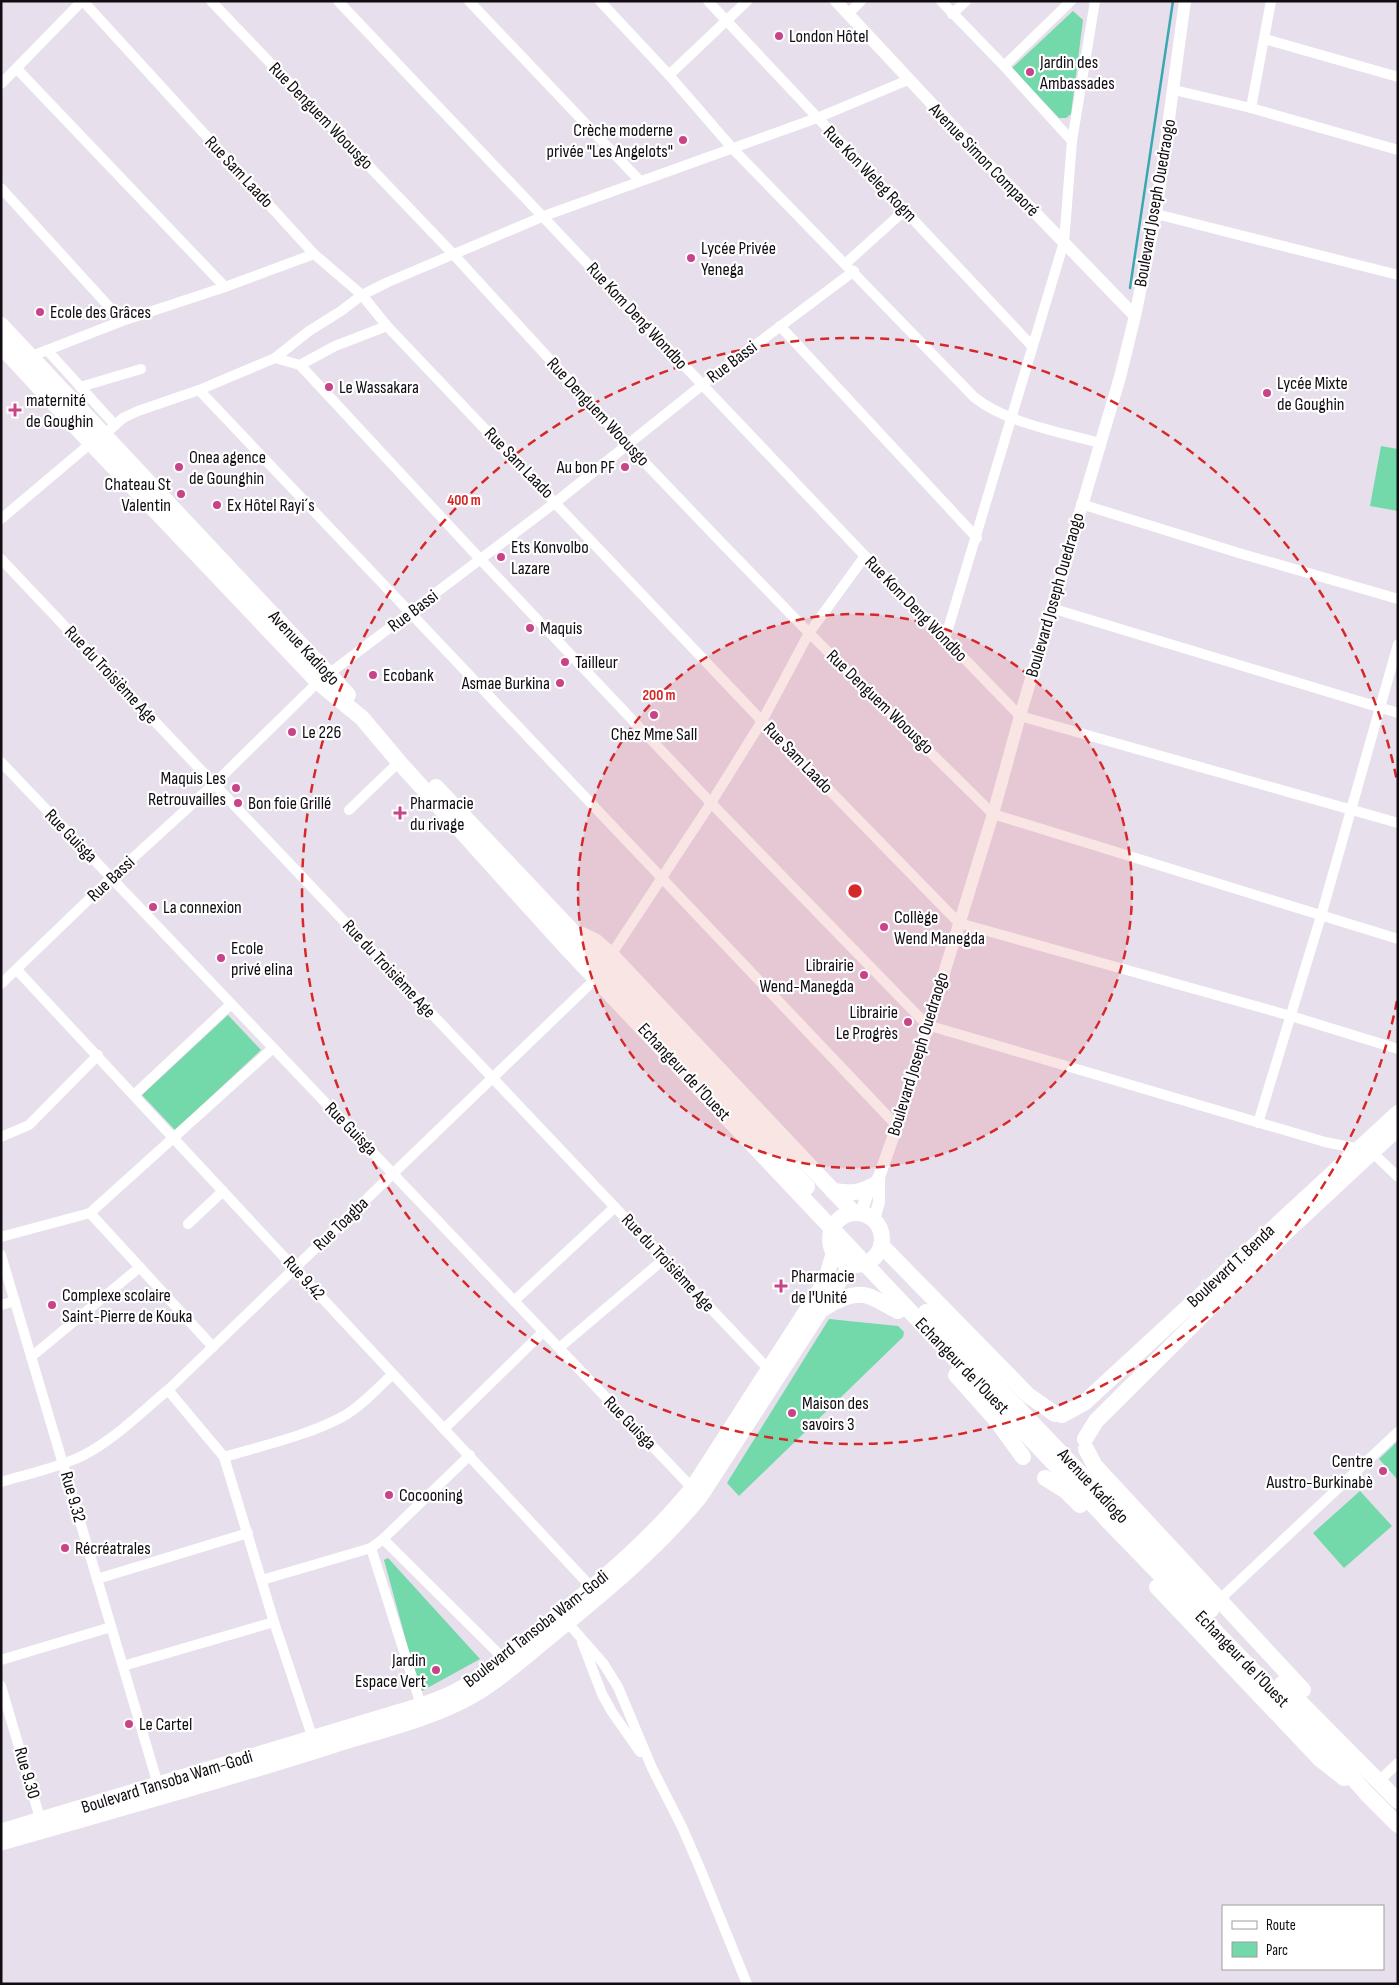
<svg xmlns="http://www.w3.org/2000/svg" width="1399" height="1985" font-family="'Sofia Sans Condensed',sans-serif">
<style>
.green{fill:#73d8aa}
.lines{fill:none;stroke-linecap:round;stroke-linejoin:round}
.stream{stroke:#39a8b0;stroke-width:2.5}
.minor{stroke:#fff;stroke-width:10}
.tertiary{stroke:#fff;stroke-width:12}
.primary{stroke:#fff;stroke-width:15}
.trunk{stroke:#fff;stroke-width:16}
.ring{fill:none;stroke:#d62828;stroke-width:2.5;stroke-dasharray:9 6}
.poi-dot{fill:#c84387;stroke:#fff;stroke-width:2}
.labels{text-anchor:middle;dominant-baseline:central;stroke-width:4.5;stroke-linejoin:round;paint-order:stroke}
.poi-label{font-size:18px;fill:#100c11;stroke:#fff;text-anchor:start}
.street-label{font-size:18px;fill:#100c11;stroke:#fff}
.centre{fill:#d62828;stroke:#fff;stroke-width:2.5}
.ring-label{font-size:15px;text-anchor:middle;font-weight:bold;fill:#d62828;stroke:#fff;stroke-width:4.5;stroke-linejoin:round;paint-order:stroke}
</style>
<rect width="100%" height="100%" fill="#e8dfec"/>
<g class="green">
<path d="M1073,11L1083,20L1071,114L1066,118H1059L1012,68Z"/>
<path d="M1381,446L1398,449V511L1370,506Z"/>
<path d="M228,1015L261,1050L175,1130L142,1095Z"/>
<path d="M829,1319L898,1326L904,1332L903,1337L739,1496L727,1483Z"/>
<path d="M1398,1441V1480L1379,1459Z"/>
<path d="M1360,1491L1392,1526L1344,1568L1313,1533Z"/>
<path d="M388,1558L480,1659L420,1692L384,1560Z"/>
</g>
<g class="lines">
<path class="stream" d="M1130,288L1173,1"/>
<g class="minor">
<path d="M83,1L314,254L362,295L387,326L762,721L959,923L1291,1016L1398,1049"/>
<path d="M211,1L454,255L628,445L716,537L809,633L993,814L1398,939"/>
<path d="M338,1L865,556L1020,716L1398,823"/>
<path d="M469,1L640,181"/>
<path d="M600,1L669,75L733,149L974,397C1006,423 1060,432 1100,443"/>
<path d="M708,1L1032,346"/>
<path d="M941,1L1004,66L1072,141"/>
<path d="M848,14L861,1"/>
<path d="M952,14L966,1"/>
<path d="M1265,39L1398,77"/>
<path d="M1004,66L1071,1"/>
<path d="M17,69L225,287"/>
<path d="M669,75L747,1"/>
<path d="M1,84L82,1"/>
<path d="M1174,90L1251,108L1398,150"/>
<path d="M1251,108L1271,1"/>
<path d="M1,188L122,321"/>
<path d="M1156,214L1398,275"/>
<path d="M845,264L905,210"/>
<path d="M780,326L977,538"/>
<path d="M47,350L115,425"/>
<path d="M27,358L122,321L225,287L314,254"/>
<path d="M275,358L300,365L335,346L387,326"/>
<path d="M300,365L481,560L711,803L927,1025L1325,1142L1371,1151L1398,1177"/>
<path d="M80,387L141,369"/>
<path d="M199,390L897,1126"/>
<path d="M1081,504L1242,554L1398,599"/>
<path d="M1,519L91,443L104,435L123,418L138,411L199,390L275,358L309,331L341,311L362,295L388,282L544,216L817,118L908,80"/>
<path d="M1,559L772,1373"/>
<path d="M1051,608L1398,713"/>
<path d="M945,639L1064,242L1072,141L1095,1"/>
<path d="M1,762L696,1492"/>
<path d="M349,810L399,762"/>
<path d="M611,955L711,803L762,721L809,633L865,556"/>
<path d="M17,970L591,1587"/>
<path d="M1,984L111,878L214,784L318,682L556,502L702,385L854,271"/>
<path d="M134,1095L231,1004"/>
<path d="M1258,1123L1321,916L1398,644"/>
<path d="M1,1137L29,1125L98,1055"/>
<path d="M90,1213L213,1347"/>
<path d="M188,1224L223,1191"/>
<path d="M1,1237L90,1213L273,1048"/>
<path d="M1,1255L159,1788"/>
<path d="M514,1301L615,1207"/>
<path d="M1,1305L15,1301"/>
<path d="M559,1348L664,1259"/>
<path d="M31,1357L140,1267"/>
<path d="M168,1390L224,1457L274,1622L313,1739"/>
<path d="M444,1429L543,1332"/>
<path d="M224,1457C261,1446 309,1435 342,1417C361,1407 376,1389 392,1375"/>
<path d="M1,1482C28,1474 57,1468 82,1456C114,1440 141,1412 168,1390L588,986"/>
<path d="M383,1539L504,1659"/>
<path d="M371,1548L421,1705"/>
<path d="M97,1579L248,1533"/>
<path d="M262,1580L371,1548L383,1539L470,1455"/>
<path d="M1219,1600L1398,1432"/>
<path d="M568,1623L603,1663L618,1687L652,1768L682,1827L699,1866L747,1984"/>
<path d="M582,1642L602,1694L612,1712L640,1752"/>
<path d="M1,1660L111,1627"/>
<path d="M123,1666L274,1622"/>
<path d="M1,1686L42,1825"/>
<path d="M1379,1781L1398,1763"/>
</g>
<g class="tertiary">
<path d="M836,1L987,163L1135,316"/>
<path d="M861,1213L868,1192L879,1177L897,1126L993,814L1020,716L1120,377L1135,316L1156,214L1185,1"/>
<path d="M874,1220L879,1202V1177"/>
</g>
<g class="primary">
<path d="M1,1831L421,1705C436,1700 450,1695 463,1687C496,1669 525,1642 554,1618C603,1579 652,1537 692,1488L825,1281L834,1251"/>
<path d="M1,1843C112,1811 223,1781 332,1746C376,1732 429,1720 469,1698C498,1682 523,1659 549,1638C603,1594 657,1550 701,1496L851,1264"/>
</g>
<g class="trunk">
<path d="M1,325L348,695"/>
<path d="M1,346L91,443L318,682L362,718L399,762L563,944L1113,1526L1305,1724L1367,1794L1398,1825"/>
<path d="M436,787L572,931L807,1187"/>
<path d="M582,935L596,942L611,955L854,1213"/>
<path d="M833,1191C849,1193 858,1194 872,1186"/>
<circle cx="856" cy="1239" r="26"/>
<path d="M881,1245L1028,1395L1055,1414"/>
<path d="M821,1310C836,1301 855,1289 873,1298C882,1302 890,1307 898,1311"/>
<path d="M926,1312L1211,1610"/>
<path d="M956,1375L997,1421L1023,1457"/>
<path d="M1062,1415L1084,1403L1398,1113"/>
<path d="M1085,1439L1096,1421L1283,1235L1398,1128"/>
<path d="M1086,1449L1095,1466L1303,1690"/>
<path d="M1045,1478L1066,1491L1080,1505"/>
<path d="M1157,1587L1320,1759L1344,1778"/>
<path d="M1282,1684L1398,1801"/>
</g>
</g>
<circle cx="855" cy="891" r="277" fill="#d62828" fill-opacity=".12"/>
<g class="ring">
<circle cx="855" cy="891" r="277"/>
<path d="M1397 1001A553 553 0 1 1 1397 781"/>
</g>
<g class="poi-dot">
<circle cx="779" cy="36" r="5"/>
<circle cx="1030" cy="72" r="5"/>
<circle cx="683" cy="140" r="5"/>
<circle cx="691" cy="258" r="5"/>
<circle cx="40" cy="312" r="5"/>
<circle cx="329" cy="387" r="5"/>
<circle cx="1267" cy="393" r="5"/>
<path d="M12.5 402.5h5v5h5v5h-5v5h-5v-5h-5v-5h5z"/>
<circle cx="179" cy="467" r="5"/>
<circle cx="625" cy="467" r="5"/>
<circle cx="181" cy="494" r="5"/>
<circle cx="217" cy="505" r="5"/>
<circle cx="501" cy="557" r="5"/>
<circle cx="530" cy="628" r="5"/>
<circle cx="565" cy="662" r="5"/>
<circle cx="373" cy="675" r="5"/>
<circle cx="560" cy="683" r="5"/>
<circle cx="654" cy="715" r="5"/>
<circle cx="292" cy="732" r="5"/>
<circle cx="236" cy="788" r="5"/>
<circle cx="238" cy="803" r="5"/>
<path d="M397.5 805.5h5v5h5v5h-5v5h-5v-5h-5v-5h5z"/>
<circle cx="153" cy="907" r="5"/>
<circle cx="884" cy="927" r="5"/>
<circle cx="221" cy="958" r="5"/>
<circle cx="864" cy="975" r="5"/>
<circle cx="908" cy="1022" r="5"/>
<path d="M778.5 1278.5h5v5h5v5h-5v5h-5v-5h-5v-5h5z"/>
<circle cx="52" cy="1305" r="5"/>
<circle cx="792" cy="1413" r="5"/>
<circle cx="1383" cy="1471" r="5"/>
<circle cx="389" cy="1495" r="5"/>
<circle cx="65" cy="1548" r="5"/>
<circle cx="436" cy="1670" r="5"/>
<circle cx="129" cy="1724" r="5"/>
</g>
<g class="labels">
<g class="poi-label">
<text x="789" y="36">London Hôtel</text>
<text x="1040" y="62">Jardin des<tspan x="1040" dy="21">Ambassades</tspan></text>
<text x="673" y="130" text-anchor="end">Crèche moderne<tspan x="673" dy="21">privée "Les Angelots"</tspan></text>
<text x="701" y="248">Lycée Privée<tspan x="701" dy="21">Yenega</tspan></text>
<text x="50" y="312">Ecole des Grâces</text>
<text x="1277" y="383">Lycée Mixte<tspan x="1277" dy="21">de Goughin</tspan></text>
<text x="339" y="387">Le Wassakara</text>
<text x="26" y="400">maternité<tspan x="26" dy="21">de Goughin</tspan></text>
<text x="189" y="457">Onea agence<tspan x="189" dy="21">de Gounghin</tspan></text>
<text x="615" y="467" text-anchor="end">Au bon PF</text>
<text x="171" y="484" text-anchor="end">Chateau St<tspan x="171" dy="21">Valentin</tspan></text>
<text x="227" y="505">Ex Hôtel Rayi´s</text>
<text x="511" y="547">Ets Konvolbo<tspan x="511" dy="21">Lazare</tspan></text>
<text x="540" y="628">Maquis</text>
<text x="575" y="662">Tailleur</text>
<text x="383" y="675">Ecobank</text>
<text x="550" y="683" text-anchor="end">Asmae Burkina</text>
<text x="302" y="732">Le 226</text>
<text x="654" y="734" text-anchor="middle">Chez Mme Sall</text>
<text x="226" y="778" text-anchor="end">Maquis Les<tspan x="226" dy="21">Retrouvailles</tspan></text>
<text x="248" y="803">Bon foie Grillé</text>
<text x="410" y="803">Pharmacie<tspan x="410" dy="21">du rivage</tspan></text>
<text x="163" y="907">La connexion</text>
<text x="894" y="917">Collège<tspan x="894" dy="21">Wend Manegda</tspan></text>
<text x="231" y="948">Ecole<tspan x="231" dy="21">privé elina</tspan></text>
<text x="854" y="965" text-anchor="end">Librairie<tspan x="854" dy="21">Wend-Manegda</tspan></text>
<text x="898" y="1012" text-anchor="end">Librairie<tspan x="898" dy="21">Le Progrès</tspan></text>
<text x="791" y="1276">Pharmacie<tspan x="791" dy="21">de l'Unité</tspan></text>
<text x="62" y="1295">Complexe scolaire<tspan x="62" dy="21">Saint-Pierre de Kouka</tspan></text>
<text x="802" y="1403">Maison des<tspan x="802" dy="21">savoirs 3</tspan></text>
<text x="1373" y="1461" text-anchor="end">Centre<tspan x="1373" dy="21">Austro-Burkinabè</tspan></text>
<text x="399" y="1495">Cocooning</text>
<text x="75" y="1548">Récréatrales</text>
<text x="426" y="1660" text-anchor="end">Jardin<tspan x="426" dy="21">Espace Vert</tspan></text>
<text x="139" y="1724">Le Cartel</text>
</g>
<g class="street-label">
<text transform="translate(321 116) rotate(46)">Rue Denguem Woousgo</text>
<text transform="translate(984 160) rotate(46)">Avenue Simon Compaoré</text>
<text transform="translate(239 172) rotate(47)">Rue Sam Laado</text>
<text transform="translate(870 174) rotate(46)">Rue Kon Weleg Rogm</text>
<text transform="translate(1155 203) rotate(-80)">Boulevard Joseph Ouedraogo</text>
<text transform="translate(637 316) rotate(47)">Rue Kom Deng Wondbo</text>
<text transform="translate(732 362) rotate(-37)">Rue Bassi</text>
<text transform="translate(598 412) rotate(47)">Rue Denguem Woousgo</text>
<text transform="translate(519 463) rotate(46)">Rue Sam Laado</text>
<text transform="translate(1055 595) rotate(-74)">Boulevard Joseph Ouedraogo</text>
<text transform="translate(916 609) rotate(46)">Rue Kom Deng Wondbo</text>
<text transform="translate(413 611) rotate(-37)">Rue Bassi</text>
<text transform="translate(304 648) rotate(47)">Avenue Kadiogo</text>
<text transform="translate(111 675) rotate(47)">Rue du Troisième Age</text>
<text transform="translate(880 702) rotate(44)">Rue Denguem Woousgo</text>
<text transform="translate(798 758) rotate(46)">Rue Sam Laado</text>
<text transform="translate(71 836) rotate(46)">Rue Guisga</text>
<text transform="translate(111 879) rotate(-43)">Rue Bassi</text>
<text transform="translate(389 969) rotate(47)">Rue du Troisième Age</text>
<text transform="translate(918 1054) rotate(-73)">Boulevard Joseph Ouedraogo</text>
<text transform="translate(684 1072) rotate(47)">Echangeur de l'Ouest</text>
<text transform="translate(351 1129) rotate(46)">Rue Guisga</text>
<text transform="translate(341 1224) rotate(-44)">Rue Toagba</text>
<text transform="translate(668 1263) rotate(47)">Rue du Troisième Age</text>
<text transform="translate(1231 1266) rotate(-43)">Boulevard T. Benda</text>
<text transform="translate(304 1278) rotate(48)">Rue 9.42</text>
<text transform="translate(962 1366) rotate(46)">Echangeur de l'Ouest</text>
<text transform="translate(630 1423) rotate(46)">Rue Guisga</text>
<text transform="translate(1093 1486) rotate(47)">Avenue Kadiogo</text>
<text transform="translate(73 1497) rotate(74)">Rue 9.32</text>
<text transform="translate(536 1629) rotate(-38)">Boulevard Tansoba Wam-Godi</text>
<text transform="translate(1242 1659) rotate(46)">Echangeur de l'Ouest</text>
<text transform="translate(27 1773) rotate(74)">Rue 9.30</text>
<text transform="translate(167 1782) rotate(-17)">Boulevard Tansoba Wam-Godi</text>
</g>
</g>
<circle cx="855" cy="891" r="8" class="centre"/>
<g class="ring-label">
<text x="464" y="505">400 m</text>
<text x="659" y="700">200 m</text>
</g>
<rect width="1399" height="1985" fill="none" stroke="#100c11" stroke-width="5"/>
<rect x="1222" y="1905" width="162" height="65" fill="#ffffff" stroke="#9f9ea0"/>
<rect x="1232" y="1921" width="25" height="8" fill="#ffffff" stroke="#9f9ea0"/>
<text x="1266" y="1930" font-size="15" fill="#100c11">Route</text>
<rect x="1232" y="1942" width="25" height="15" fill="#73d8aa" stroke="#9f9ea0"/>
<text x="1266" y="1955" font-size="15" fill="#100c11">Parc</text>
</svg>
